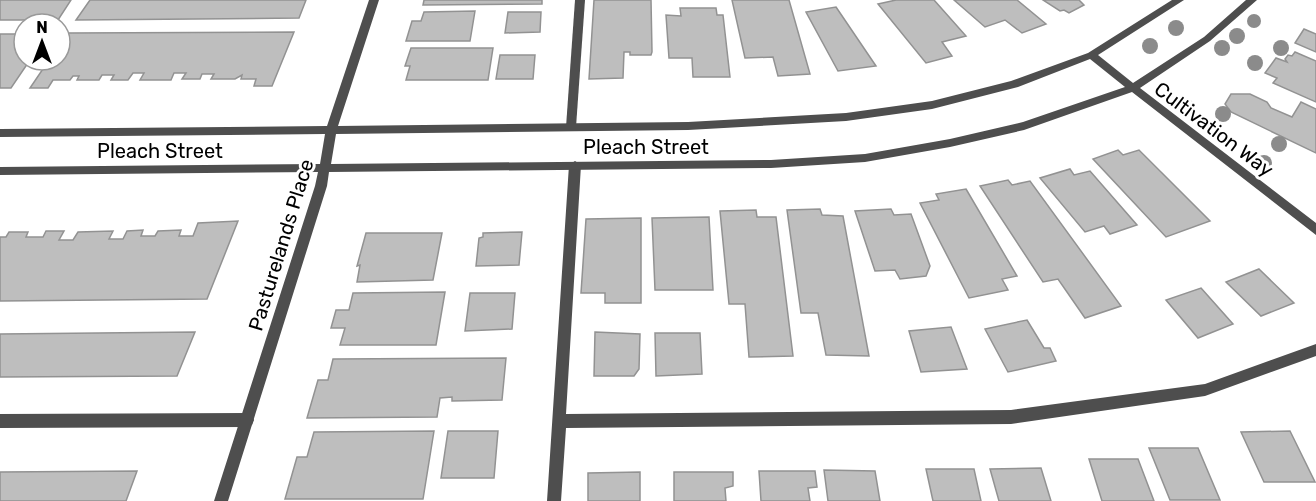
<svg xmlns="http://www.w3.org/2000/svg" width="1316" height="501" font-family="Rubik,sans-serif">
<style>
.building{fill:#bebebe;stroke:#929292;stroke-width:1.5}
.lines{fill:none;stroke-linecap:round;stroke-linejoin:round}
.lane{fill:#4e4e4e;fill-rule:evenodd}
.street{fill:#4e4e4e;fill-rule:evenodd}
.tree{fill:#8b8b8b}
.labels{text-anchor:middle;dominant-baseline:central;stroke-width:6;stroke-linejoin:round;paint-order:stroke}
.street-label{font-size:20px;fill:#000;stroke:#fff}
</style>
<rect width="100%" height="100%" fill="#fff"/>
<g class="building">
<path d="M0,0H71L58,20H0Z"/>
<path d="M90,0H306L299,18L76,20Z"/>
<path d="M424,0H542V4L423,5Z"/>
<path d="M594,0H651L652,52L651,55H630V52H624L623,78L589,79Z"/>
<path d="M732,0H789L810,74L778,76L773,57L745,58Z"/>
<path d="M896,0H934L966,36L942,42L952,56L926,63L878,4Z"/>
<path d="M954,0H1017L1046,24L1022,33L1005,20L985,27Z"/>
<path d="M1043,0H1079L1084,5L1069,13L1064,10L1060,11Z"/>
<path d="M836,7L876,66L838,71L806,12Z"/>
<path d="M680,8H716L717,15H723L730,77H693L692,58H669L666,15L681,16Z"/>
<path d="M475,11L470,41H406L412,21H421L424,12Z"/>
<path d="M508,12H541L540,32L505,33Z"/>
<path d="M1304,29L1316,34V52L1295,43Z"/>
<path d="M294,32L272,86H254L256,79H241L242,75L235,79H211L214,74H202L200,79H182L186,73H174L171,80H140L144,73H133L128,80H111L114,75H102L99,80H77L79,76H73L70,80H53L48,88H30L49,60H60V43L67,33Z"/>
<path d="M0,34H24V60H30L11,88H0Z"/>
<path d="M411,48H493L488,80H406L410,66H405Z"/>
<path d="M1295,52L1316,61V102L1273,83L1277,78L1265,73L1276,58L1287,62L1285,59L1288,55L1292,56Z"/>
<path d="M500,55H535L533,79H496Z"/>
<path d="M1231,94H1250L1267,102L1271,108L1292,117L1301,102L1316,109V153L1231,112L1225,104Z"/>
<path d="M1118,150L1123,155L1139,150L1210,221L1166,237L1093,159Z"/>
<path d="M1070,169L1074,175L1090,171L1137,225L1110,234L1104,226L1085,232L1040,178Z"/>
<path d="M1008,180L1012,185L1030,181L1121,306L1085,318L1058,279L1043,282L980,186Z"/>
<path d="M966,189L1017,276L1002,279L1008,290L969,298L920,203L939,200L936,194Z"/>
<path d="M820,209L822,215L843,216L869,356L826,355L818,313H801L787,210Z"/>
<path d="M891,209L894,215L911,214L930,266L926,276L900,279L895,270L875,271L855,211Z"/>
<path d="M756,210L757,217H776L793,356L749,357L745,304H729L720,211Z"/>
<path d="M709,217L713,290H655L652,218Z"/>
<path d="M641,218V303H605V293H581L586,219Z"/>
<path d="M238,221L207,299L0,301V237H6L9,232H28L26,237H43L46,231H64L59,240H73L78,232L113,231L109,239H123L127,231L143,230L141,236H155L158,231L181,230L179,236H193L198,223Z"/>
<path d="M522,232L519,265L476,266L479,238L483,237V233Z"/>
<path d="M366,233H442L433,280L357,282L360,265L357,266Z"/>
<path d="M1259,269L1294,303L1261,316L1226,282Z"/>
<path d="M1201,288L1233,324L1198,338L1166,300Z"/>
<path d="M445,292L436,345H340L345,328H331L336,310H349L353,293Z"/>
<path d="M470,293H515L512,329L465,331Z"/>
<path d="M1027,320L1044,348H1050L1056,361L1008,372L985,329Z"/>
<path d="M951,327L967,369L921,372L909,331Z"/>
<path d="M195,332L177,376L0,377V334Z"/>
<path d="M595,332L640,334L639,369L634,376H594Z"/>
<path d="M655,333H700L702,374L656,376Z"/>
<path d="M506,358L502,400L452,401V397L440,398L437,417L307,418L318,380H328L333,359Z"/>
<path d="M434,431L423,499H285L297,457H307L314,432Z"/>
<path d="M448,431H498L494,478H441Z"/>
<path d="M1290,431L1315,482H1264L1241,432Z"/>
<path d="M1149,448H1198L1220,500H1170Z"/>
<path d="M1089,459H1138L1154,501H1102Z"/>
<path d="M1041,468L1051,501H999L990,469Z"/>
<path d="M926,469H974L981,501H933Z"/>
<path d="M824,470L875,471L880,501H828Z"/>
<path d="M137,471L126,501H0V472Z"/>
<path d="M759,471H815L817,487L808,488L810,501H761Z"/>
<path d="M640,472V501H588V473Z"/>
<path d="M674,472H733V486L725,488L726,501H674Z"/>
</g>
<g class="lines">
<g class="lane">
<path d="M575,0H585L576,127L571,131L566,127Z"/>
<path d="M575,161L581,165L566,414L1011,410L1205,384L1316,344V356L1205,396L1011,424L566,428L561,501H547L569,165Z"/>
<path d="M247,413L252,415L254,420L252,425L247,427L0,428V414Z"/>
</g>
<path class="street" d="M369,0H379L338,126L688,122L846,113L932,101L1011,81L1088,53L1172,0H1184L1098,55L1133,83L1204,37L1246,0H1257L1210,41L1140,88L1316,223V235L1132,92L1024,130L950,147L865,162L771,168L329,172L327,186L228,501H214L315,186L318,172L0,175V167L320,164L325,134L0,137V129L327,126ZM1090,59L1125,87L1023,122L950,139L865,154L771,160L331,164L336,134L688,130L846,121L932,109L1018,87Z"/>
</g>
<g class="tree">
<circle cx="1254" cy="21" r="7"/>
<circle cx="1176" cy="28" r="8"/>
<circle cx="1237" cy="36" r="8"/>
<circle cx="1150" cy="46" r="8"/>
<circle cx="1222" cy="48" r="8"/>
<circle cx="1281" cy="48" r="8"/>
<circle cx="1255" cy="63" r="8"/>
<circle cx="1188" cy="108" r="8"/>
<circle cx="1223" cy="114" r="8"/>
<circle cx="1279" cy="144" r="8"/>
<circle cx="1264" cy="163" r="8"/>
</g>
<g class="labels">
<g class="street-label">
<text transform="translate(1214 129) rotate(37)">Cultivation Way</text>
<text x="646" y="147">Pleach Street</text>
<text x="160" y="151">Pleach Street</text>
<text transform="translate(281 245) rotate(-73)">Pasturelands Place</text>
</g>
</g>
<g transform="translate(42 42)"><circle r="28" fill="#ffffff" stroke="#999999" stroke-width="1.5"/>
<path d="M0-4.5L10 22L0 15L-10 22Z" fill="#000000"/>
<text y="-9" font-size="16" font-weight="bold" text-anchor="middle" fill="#000000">N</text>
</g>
</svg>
